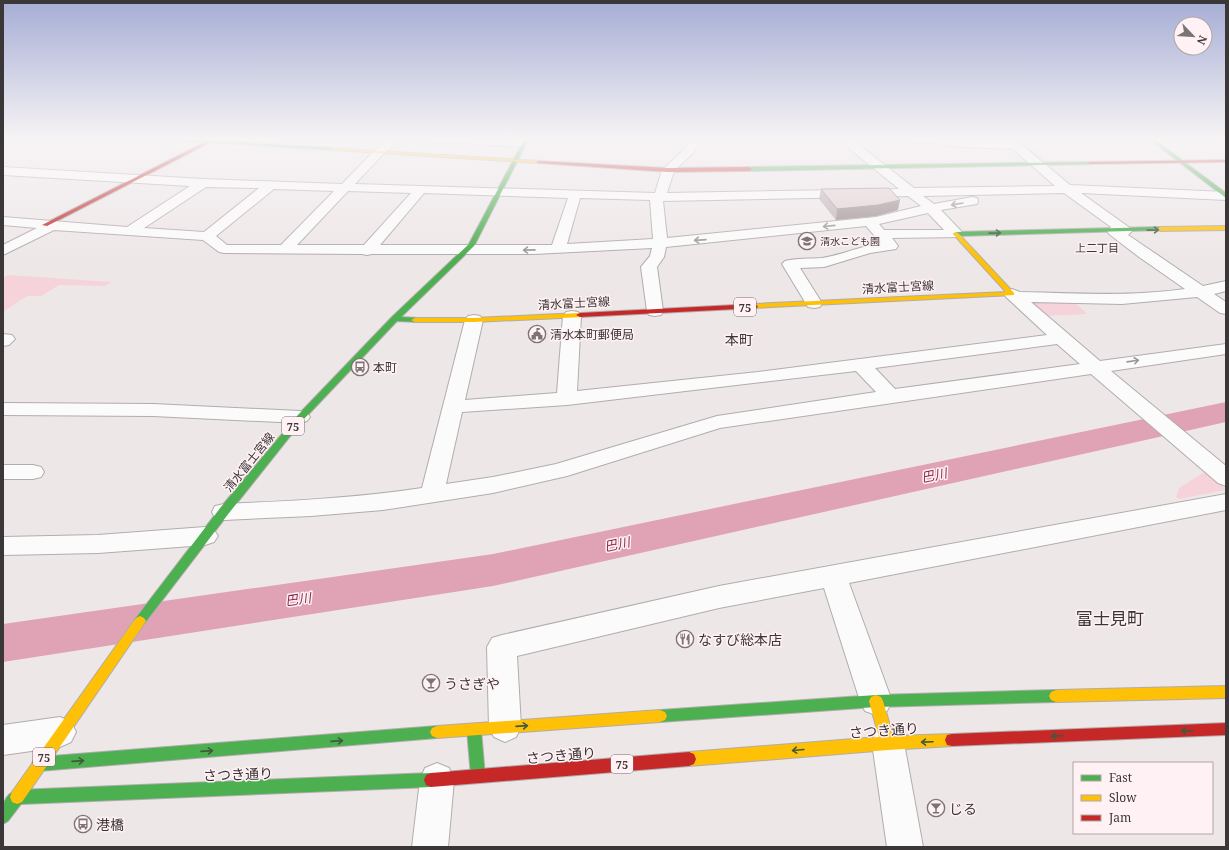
<svg xmlns="http://www.w3.org/2000/svg" width="1229" height="850" font-family="'Noto Serif','Noto Sans JP',serif">
<style>
.green{fill:#f6d2db}
.lines{fill:none;stroke-linecap:round;stroke-linejoin:round}
.river{fill:#e0a3b6;fill-rule:evenodd}
.street-casing{stroke:#b1acad;stroke-width:2}
.fast-casing{stroke:#b1acad;stroke-width:2}
.slow-casing{stroke:#b1acad;stroke-width:2}
.jam-casing{stroke:#b1acad;stroke-width:2}
.street{fill:#fcfbfc;fill-rule:evenodd}
.fast{fill:#4caf50;fill-rule:evenodd}
.slow{fill:#ffc107;fill-rule:evenodd}
.jam{fill:#c62828;fill-rule:evenodd}
.wall{fill:#c4b3b7}
.shaded-wall{fill:#a09295}
.building{fill:#e4d0d5;stroke:#a09295}
.oneway{stroke:#9c989a}
.oneway2{stroke:#405a3e}
.labels{text-anchor:middle;dominant-baseline:central;stroke-width:3;stroke-linejoin:round;paint-order:stroke}
.far-poi-label{font-size:10px;fill:#3b3637;stroke:#fff1f4;text-anchor:start}
.far-neighbourhood-label{font-size:11px;fill:#3b3637;stroke:#fff1f4}
.shield{fill:#fff1f4;stroke:#766e70;stroke-width:1}
.shield-label{font-size:11px;font-weight:bold;fill:#3b3637}
.street-label{font-size:12px;fill:#3b3637;stroke:#fff1f4}
.poi-label{font-size:12px;fill:#3b3637;stroke:#fff1f4;text-anchor:start}
.water-label{font-size:13px;font-style:italic;fill:#89274d;stroke:#fff1f4}
.quarter-label{font-size:14px;fill:#3b3637;stroke:#fff1f4}
.near-poi-label{font-size:14px;fill:#3b3637;stroke:#fff1f4;text-anchor:start}
.near-street-label{font-size:14px;fill:#3b3637;stroke:#fff1f4}
.near-quarter-label{font-size:17px;fill:#3b3637;stroke:#fff1f4}
</style>
<rect width="100%" height="100%" fill="#eee7e8"/>
<g class="green">
<path d="M8,275L111,282L105,286L59,285L41,296H28L22,299L3,312V278Z"/>
<path d="M1072,300L1087,314L1045,316L1027,301Z"/>
<path d="M1206,471L1226,490L1179,499L1176,497L1179,488Z"/>
</g>
<g class="lines">
<path class="river" d="M1226,402V422L493,586L3,662V624L493,554Z"/>
<defs>
<g id="street">
<path d="M3,138H9L3,141Z"/>
<path d="M392,138H403L383,154L355,184L655,193L662,170L685,149L693,138H703L693,153L674,171L667,193L899,189L840,141H832L827,138H884L879,141H854L914,188L1055,186L1013,149L965,147L909,141L904,138H936L1007,142L1004,138H1014L1070,185L1226,192V200L1081,193L1130,228L1132,231L1128,235L1203,286L1226,281V291L1214,294L1226,302V314L1220,313L1197,297L1122,304L1031,302L1100,361L1226,344V354L1111,371L1226,466V486L1218,483L1091,374L720,428L567,476L493,493L383,510L311,516L224,520L215,518L212,512L215,506L224,504C290,501 356,498 422,488L465,320L468,316L474,315L480,316L483,320L465,400L557,393L563,316L566,312L572,311L578,312L581,316L577,391L758,372L1047,335L1006,297L1004,294L1006,291L1012,289L1020,292C1075,293 1131,297 1185,289L1139,257L1109,234L1107,231L1111,227L1064,193L923,196L934,204L972,197L977,198L978,201L977,204L941,210L961,231L963,234L961,237L892,238L898,246L896,249L870,253L824,267L800,268L822,303L820,307L814,308L808,307L782,264L785,261C797,258 810,259 822,258C842,255 861,246 881,243L866,226L666,247L664,257L657,267L663,311L661,315L655,316L649,315L647,311L641,267L650,256L652,248L534,254H372L367,255L362,254L224,253L219,252L203,240L54,230L3,255V245L37,228L3,225V217L127,227L190,186L3,175V167L203,179L342,184L375,150ZM206,187L259,188L204,232L144,228ZM274,189L334,191L281,245H227L216,236ZM348,191L411,193L364,245H297ZM424,193L568,198L552,245H380ZM908,196L921,206L876,217L667,238L663,201ZM580,198L650,200L653,239L567,244ZM928,213L944,230H884L879,224ZM1057,344L1080,364L895,389L875,368ZM856,371L876,392L717,416L556,464L493,477L446,484L462,412L567,405Z"/>
<path d="M421,138H473L523,141L528,144L523,147L426,141Z"/>
<path d="M3,334L12,335L15,339L9,345L3,346Z"/>
<path d="M3,403L153,404L300,411L307,413L310,417L307,421L300,423L153,416L3,415Z"/>
<path d="M3,465H33L41,467L44,472L41,477L33,479H3Z"/>
<path d="M1226,494V510L849,583L892,701L887,711L876,715L865,711L860,701L824,588L719,608L517,656L521,727L516,737L505,742L494,737L489,727L487,647L492,638L502,635L719,586Z"/>
<path d="M205,527L214,530L218,536L214,542L205,545L98,553L3,555V537L98,535Z"/>
<path d="M60,717L71,722L76,732L71,742L60,747L3,755V725Z"/>
<path d="M888,728L900,732L904,743L923,847H887L872,743L876,732Z"/>
<path d="M437,763L449,768L454,780L448,847H412L420,780L425,768Z"/>
</g>
<g id="fast">
<path d="M149,138H169L333,148L335,149L333,150L151,139Z"/>
<path d="M525,138H529L474,246L401,317L418,318V322L397,321L303,420L229,513L144,624L140,626L136,624L134,621L136,618L221,507L297,416L392,317L469,244Z"/>
<path d="M1148,138H1152L1226,193V198Z"/>
<path d="M1090,162L1092,163V164L749,171L746,169L749,167Z"/>
<path d="M1160,227L1163,229L1162,230L956,236L953,234L956,232Z"/>
<path d="M1056,690L1061,692L1063,696L1061,700L1056,702L876,707L660,722L655,720L653,716L655,712L660,710L876,695Z"/>
<path d="M474,724L479,726L481,730L485,776L483,781L478,783L473,781L471,776L467,730L469,726Z"/>
<path d="M437,726L442,728L444,732L442,736L437,738L39,771L34,769L32,764L34,759L39,757Z"/>
<path d="M431,773L436,775L438,780L436,785L431,787L21,804L8,821L3,824C3,809 1,796 17,790Z"/>
</g>
<g id="slow">
<path d="M331,148L539,161L541,162L539,163L333,150H331Z"/>
<path d="M1226,226V230L1160,231L1157,229L1160,227Z"/>
<path d="M956,232L958,233L1014,293V295L754,308L750,306L754,304L1006,292L954,235L953,234Z"/>
<path d="M580,313L584,315L583,317L474,322H415L411,320L415,318H474Z"/>
<path d="M140,616L144,618L146,621L144,624L22,802L17,804L12,802L10,797L12,792L136,618Z"/>
<path d="M1226,686V698L1056,702L1051,700L1049,696L1051,692L1056,690Z"/>
<path d="M876,695L881,697L883,701L893,736L952,734L957,735L959,740L957,745L952,746L888,750L689,766L684,764L682,759L684,754L689,752L879,737L869,701L871,697Z"/>
<path d="M660,710L665,712L667,716L665,720L660,722L437,738L432,736L430,732L432,728L437,726Z"/>
</g>
<g id="jam">
<path d="M207,141L211,142L47,226L42,225Z"/>
<path d="M1226,160V162L1090,164L1088,163L1090,162Z"/>
<path d="M539,161L668,168L749,167L752,169L749,171L668,172L537,163V162Z"/>
<path d="M754,304L758,306L757,308L580,317L576,315L580,313Z"/>
<path d="M1226,723V735L952,746L947,745L945,740L947,735L952,734Z"/>
<path d="M689,752L694,754L696,759L694,764L689,766L431,787L426,785L424,780L426,775L431,773Z"/>
</g>
</defs>
<use href="#street" class="street-casing"/>
<use href="#fast" class="fast-casing"/>
<use href="#slow" class="slow-casing"/>
<use href="#jam" class="jam-casing"/>
<use href="#street" class="street"/>
<use href="#fast" class="fast"/>
<use href="#slow" class="slow"/>
<use href="#jam" class="jam"/>
</g>
<path class="wall" d="M821,189L898,210L876,216L836,220L819,199Z"/>
<path class="shaded-wall" d="M900,200L898,210L876,216L836,220L837,209Z"/>
<path class="building" d="M889,188L900,200L878,205L837,209L821,189Z"/>
<defs><path id="oneway-shaft" d="M-6 0H5M1.5-3L5.5 0L1.5 3" fill="none" stroke-width="1.6" stroke-linecap="round" stroke-linejoin="round"/></defs>
<g class="oneway">
<use href="#oneway-shaft" transform="translate(957 204) rotate(170)"/>
<use href="#oneway-shaft" transform="translate(829 226) rotate(174)"/>
<use href="#oneway-shaft" transform="translate(700 240) rotate(176)"/>
<use href="#oneway-shaft" transform="translate(529 250) rotate(179)"/>
<use href="#oneway-shaft" transform="translate(1133 361) rotate(-8)"/>
</g>
<g class="oneway2">
<use href="#oneway-shaft" transform="translate(1153 230) rotate(-1)"/>
<use href="#oneway-shaft" transform="translate(995 233) rotate(-1)"/>
<use href="#oneway-shaft" transform="translate(522 726) rotate(-4)"/>
<use href="#oneway-shaft" transform="translate(1187 731) rotate(178)"/>
<use href="#oneway-shaft" transform="translate(1057 736) rotate(178)"/>
<use href="#oneway-shaft" transform="translate(337 741) rotate(-4)"/>
<use href="#oneway-shaft" transform="translate(927 742) rotate(178)"/>
<use href="#oneway-shaft" transform="translate(798 750) rotate(175)"/>
<use href="#oneway-shaft" transform="translate(207 751) rotate(-4)"/>
<use href="#oneway-shaft" transform="translate(78 761) rotate(-4)"/>
</g>
<linearGradient id="sky" x2="0" y2="1"><stop stop-color="#a5add4"/><stop offset="0.54" stop-color="#f7f4f5"/><stop offset="1" stop-color="#f7f4f5" stop-opacity="0"/></linearGradient>
<rect width="1229" height="257" fill="url(#sky)"/>
<defs>
<symbol id="school-ring" viewBox="-11 -11 22 22"><circle r="9.5" fill="#fff1f4" stroke="#7a7475" stroke-width="1.5"/><path d="M0-5L7-2L0 1L-7-2ZM-4 1L0 2.5L4 1V4Q0 6-4 4Z" fill="#7a7475"/></symbol>
<symbol id="civic-ring" viewBox="-11 -11 22 22"><circle r="9.5" fill="#fff1f4" stroke="#7a7475" stroke-width="1.5"/><path d="M-.6-6.5H3V-4.5H.6V-3L4-1V1h2V6H-6V1h2V-1L-.6-3ZM-1.2 2.5V6h2.4V2.5Z" fill="#7a7475"/></symbol>
<symbol id="bus-ring" viewBox="-11 -11 22 22"><circle r="9.5" fill="#fff1f4" stroke="#7a7475" stroke-width="1.5"/><path d="M-5-6H5V4H4V6H2V4H-2V6H-4V4H-5ZM-3.5-4V0h7V-4ZM-3.5 1.2v1.5H-2V1.2ZM2 1.2v1.5H3.5V1.2Z" fill="#7a7475"/></symbol>
<symbol id="restaurant-ring" viewBox="-11 -11 22 22"><circle r="9.5" fill="#fff1f4" stroke="#7a7475" stroke-width="1.5"/><path d="M-5-6h1v4h1v-4h1v4h1v-4h1v5L-1.5 .5V6h-2V.5L-5-1ZM5-6V6H3V1.5H1.5Q1.5-4 5-6Z" fill="#7a7475"/></symbol>
<symbol id="bar-ring" viewBox="-11 -11 22 22"><circle r="9.5" fill="#fff1f4" stroke="#7a7475" stroke-width="1.5"/><path d="M-6-5H6L.8 .8V4.5H3.5V6h-7V4.5H-.8V.8Z" fill="#7a7475"/></symbol>
</defs>
<g fill-rule="evenodd">
<use href="#school-ring" x="797" y="231" width="20" height="20"/>
<use href="#civic-ring" x="527" y="324" width="20" height="20"/>
<use href="#bus-ring" x="350" y="357" width="20" height="20"/>
<use href="#restaurant-ring" x="675" y="629" width="20" height="20"/>
<use href="#bar-ring" x="421" y="673" width="20" height="20"/>
<use href="#bar-ring" x="926" y="798" width="20" height="20"/>
<use href="#bus-ring" x="73" y="814" width="20" height="20"/>
</g>
<g class="labels">
<g class="far-poi-label">
<text x="820" y="241">清水こども園</text>
</g>
<g class="far-neighbourhood-label">
<text x="1097" y="247">上二丁目</text>
</g>
<g class="shield">
<rect x="734" y="298" width="22" height="18" rx="3"/>
<rect x="282" y="417" width="22" height="18" rx="3"/>
<rect x="33" y="748" width="22" height="18" rx="3"/>
<rect x="611" y="755" width="22" height="18" rx="3"/>
</g>
<g class="shield-label">
<text x="745" y="307">75</text>
<text x="293" y="426">75</text>
<text x="44" y="757">75</text>
<text x="622" y="764">75</text>
</g>
<g class="street-label">
<text transform="translate(898 287) rotate(-3)">清水富士宮線</text>
<text transform="translate(574 303) rotate(-3)">清水富士宮線</text>
<text transform="translate(249 462) rotate(-51)">清水富士宮線</text>
</g>
<g class="poi-label">
<text x="550" y="334">清水本町郵便局</text>
<text x="373" y="367">本町</text>
</g>
<g class="water-label">
<text transform="translate(934 475) rotate(-12)">巴川</text>
<text transform="translate(617 544) rotate(-12)">巴川</text>
<text transform="translate(298 599) rotate(-8)">巴川</text>
</g>
<g class="quarter-label">
<text x="739" y="339">本町</text>
</g>
<g class="near-poi-label">
<text x="698" y="639">なすび総本店</text>
<text x="444" y="683">うさぎや</text>
<text x="949" y="808">じる</text>
<text x="96" y="824">港橋</text>
</g>
<g class="near-street-label">
<text transform="translate(884 730) rotate(-4)">さつき通り</text>
<text transform="translate(561 755) rotate(-5)">さつき通り</text>
<text transform="translate(238 774) rotate(-2)">さつき通り</text>
</g>
<g class="near-quarter-label">
<text x="1110" y="618">富士見町</text>
</g>
</g>
<rect width="1229" height="850" fill="none" stroke="#3b3637" stroke-width="8"/>
<rect x="1073" y="762" width="140" height="72" fill="#fff1f4" stroke="#b1a6a8"/>
<rect x="1081" y="775" width="20" height="6" fill="#4caf50" stroke="#b1a6a8"/>
<text x="1109" y="782" font-size="12" fill="#3b3637">Fast</text>
<rect x="1081" y="795" width="20" height="6" fill="#ffc107" stroke="#b1a6a8"/>
<text x="1109" y="802" font-size="12" fill="#3b3637">Slow</text>
<rect x="1081" y="815" width="20" height="6" fill="#c62828" stroke="#b1a6a8"/>
<text x="1109" y="822" font-size="12" fill="#3b3637">Jam</text>
<g transform="translate(1193 36) rotate(115)"><circle r="19" fill="#fff1f4" stroke="#b1a6a8"/>
<path d="M0-3L7 15L0 10L-7 15Z" fill="#7a7475"/>
<text y="-6" font-size="11" font-weight="bold" text-anchor="middle" fill="#3b3637">N</text>
</g>
</svg>
